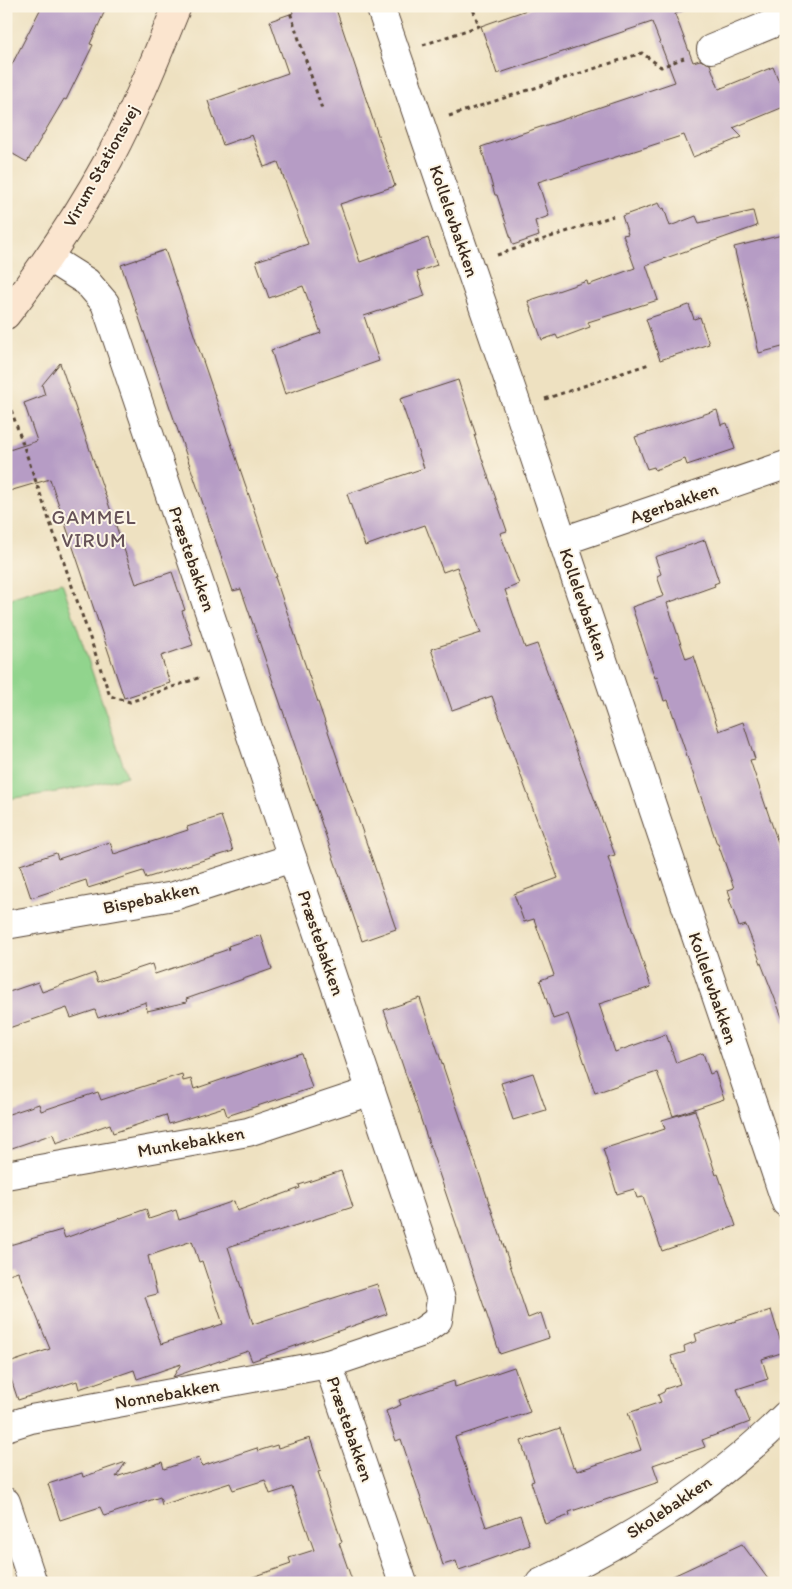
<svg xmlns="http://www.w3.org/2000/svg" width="792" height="1589" font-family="Itim,sans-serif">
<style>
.green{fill:#91d48d;stroke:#667f56}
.building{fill:#b69cc5;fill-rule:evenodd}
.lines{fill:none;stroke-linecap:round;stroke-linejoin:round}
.street-casing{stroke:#564536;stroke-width:30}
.secondary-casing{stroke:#564536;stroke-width:30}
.path{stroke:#564536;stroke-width:3;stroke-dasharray:4 4;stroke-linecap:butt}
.street{stroke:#fff;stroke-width:28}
.secondary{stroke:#fbe5cf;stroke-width:28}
.labels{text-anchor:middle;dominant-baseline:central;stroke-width:4;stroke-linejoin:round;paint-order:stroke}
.street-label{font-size:18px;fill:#3b2a1e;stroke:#fcf5e5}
.quarter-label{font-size:20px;letter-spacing:1px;fill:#665258;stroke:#fcf5e5}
</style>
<rect width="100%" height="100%" fill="#fcf5e5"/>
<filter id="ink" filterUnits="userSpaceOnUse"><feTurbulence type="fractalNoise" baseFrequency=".02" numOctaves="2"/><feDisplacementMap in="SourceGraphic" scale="10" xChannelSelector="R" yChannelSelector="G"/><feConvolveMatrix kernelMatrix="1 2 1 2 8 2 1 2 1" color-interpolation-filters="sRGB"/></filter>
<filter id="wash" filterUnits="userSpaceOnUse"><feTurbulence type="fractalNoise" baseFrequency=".0096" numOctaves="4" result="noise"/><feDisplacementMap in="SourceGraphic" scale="20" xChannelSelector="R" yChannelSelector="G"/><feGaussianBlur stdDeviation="1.12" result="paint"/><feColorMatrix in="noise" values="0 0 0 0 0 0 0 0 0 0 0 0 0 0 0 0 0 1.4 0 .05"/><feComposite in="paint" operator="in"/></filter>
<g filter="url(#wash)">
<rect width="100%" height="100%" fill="#eee1c1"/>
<path class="green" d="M62,582L127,776C88,788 47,794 6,799V601L16,596Z"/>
<g id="blocks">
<g class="building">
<path d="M42,6H107L90,44L93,45L66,100L64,99L27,162L6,150V76Z"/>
<path d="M291,6H335L395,186L340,204L360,262L428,238L437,265L417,272L425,296L364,316L379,361L285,394L271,350L321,333L303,286L269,298L256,261L308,244L278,162L264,167L252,135L223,145L208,101L288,73L270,21L293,13Z"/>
<path d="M538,6H684V10L675,14L693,62L700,60L710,64L719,89L773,67L786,98V106L733,128L742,137L693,157L684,135L538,182L549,216L535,221L539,236L513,245L497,195H495L481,147L675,82L652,22L497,74L481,26Z"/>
<path d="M659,203L662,209L664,208L670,226L696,216L699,223L753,211L757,226L646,265L658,300L588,322L590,327L558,339L556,335L542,340L528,301L587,281L588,285L635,268L623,235L628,234L622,216Z"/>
<path d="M786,234V346L759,353L734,247Z"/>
<path d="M165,250L277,577H275L396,929L362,941L241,589L233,591L121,265Z"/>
<path d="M689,305L694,319L700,317L709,344L660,360L646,319Z"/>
<path d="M60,363L136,584L172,572L185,610L182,611L193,645L161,656L170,683L124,698L50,479L6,492V451L37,441L24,403L45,395L42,385Z"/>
<path d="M458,380L476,435H474L507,531L500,533L519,584L505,590L525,648L537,644L615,855L608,857L651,987L599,1004L615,1052L666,1034L676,1063L703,1053L710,1074L715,1072L724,1099L673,1116L657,1072L595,1093L568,1014L553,1019L540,980L554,975L534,919L524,922L514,894L558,878L492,696L452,710L431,649L481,633L457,567L443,572L425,525L365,546L347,494L424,468L400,399Z"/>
<path d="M717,410L721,425L727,423L735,449L687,465L685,459L655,470L654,467L647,469L635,437Z"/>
<path d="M705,540L719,582L714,584L715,586L667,603L686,659L694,656L719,731L743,722L755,759L750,760L786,866V1022H784L746,925L739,927L729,899H731L728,890L734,888L718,844H717L668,700L664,701L657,677L655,678L632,607L664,596L657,576L661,574L655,557Z"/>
<path d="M221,816L233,851L146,878L143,871L88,888L86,880L31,898L20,865L56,853L58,859L110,842L114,854L188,830L187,827Z"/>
<path d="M261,935L272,969L186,999L187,1002L147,1011L146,1002L98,1018L95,1010L71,1018L67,1008L6,1029V993L38,982L42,992L95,973L98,982L152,964L155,974L229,949L228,946Z"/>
<path d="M420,998L528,1318L541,1313L549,1338L500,1354L384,1010Z"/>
<path d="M301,1053L312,1088L227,1116L224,1107L169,1124L166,1115L113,1133L110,1124L56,1143L53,1134L6,1150V1115L39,1104L41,1111L98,1092L101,1100L182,1074L183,1081L191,1079L194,1089Z"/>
<path d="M533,1073L546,1110L513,1120L501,1083Z"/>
<path d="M695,1110L716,1175L718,1174L736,1226L662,1251L643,1197L637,1198L634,1189L617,1194L603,1149L665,1129L662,1120Z"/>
<path d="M341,1171L353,1207L228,1247L253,1324L377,1284L387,1314L252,1361L248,1351L173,1377L181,1364L137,1379L134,1370L79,1389L77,1381L18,1400L6,1364L50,1349L18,1271L6,1275V1246L62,1230L65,1238L146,1209L149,1219L176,1210L179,1220L234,1201L237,1211L300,1188L299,1185ZM192,1241L199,1262L202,1261L223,1324L161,1344L145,1297L157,1294L148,1256Z"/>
<path d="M771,1310L784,1352L762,1359L768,1379L737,1389L750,1422L702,1440L705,1447L653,1465L659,1482L569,1512L570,1515L545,1524L531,1482L534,1481L521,1441L560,1428L573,1467L575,1466L577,1471L641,1450L628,1413L661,1402L658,1395L664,1392L665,1389L680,1384L671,1356L685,1352L684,1346L697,1341L695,1334Z"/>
<path d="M514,1367L530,1412L455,1437L486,1527L520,1515L530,1545L459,1570L456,1561L443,1565L401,1439L396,1441L386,1411L401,1405L399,1400L454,1381L455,1387Z"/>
<path d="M310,1438L321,1471L318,1472L342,1542L339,1543L353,1583H248L247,1579L291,1564L289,1558L314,1550L292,1487L270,1494L265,1480L233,1490L230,1483L162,1505L160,1497L104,1516L100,1507L60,1520L48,1484L82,1473L83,1477L126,1462L116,1477L162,1462L164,1469L199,1457L202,1466L257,1448L258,1451L277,1445L278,1448Z"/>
<path d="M742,1544L771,1583H658Z"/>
</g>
</g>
</g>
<g filter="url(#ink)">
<use href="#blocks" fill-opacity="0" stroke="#564536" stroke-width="1"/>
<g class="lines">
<defs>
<g id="street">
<path d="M380,6L518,408L786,1203"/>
<path d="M711,49L786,18"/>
<path d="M49,258L87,282L105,303L441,1299L438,1320L420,1333L328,1364L403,1583"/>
<path d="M563,541L786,465"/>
<path d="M6,925L174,896L292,858"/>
<path d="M6,1175L248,1132L371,1091"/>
<path d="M6,1427L31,1419L328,1364"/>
<path d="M6,1502L33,1583"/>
<path d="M540,1583C630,1541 715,1485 786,1415"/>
</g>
<path id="secondary" d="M6,315C44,266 79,214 109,159C135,110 156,58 177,6"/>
</defs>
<use href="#street" class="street-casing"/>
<use href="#secondary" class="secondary-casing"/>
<g class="path">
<path d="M288,6L322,109"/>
<path d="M423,45L479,26L472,6"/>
<path d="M449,116L642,53L661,67L684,58"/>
<path d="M497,255L613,216"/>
<path d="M6,395L110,696L130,702L201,677"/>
<path d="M545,399L649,364"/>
</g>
<use href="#street" class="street"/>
<use href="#secondary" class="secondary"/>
</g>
</g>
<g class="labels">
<g class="street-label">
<text transform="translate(101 166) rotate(-61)">Virum Stationsvej</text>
<text transform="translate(454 221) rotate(71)">Kollelevbakken</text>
<text transform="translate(674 503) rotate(-19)">Agerbakken</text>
<text transform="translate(192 559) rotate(71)">Præstebakken</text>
<text transform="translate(584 604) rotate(71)">Kollelevbakken</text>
<text transform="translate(151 898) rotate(-12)">Bispebakken</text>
<text transform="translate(321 943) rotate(71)">Præstebakken</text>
<text transform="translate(713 988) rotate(71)">Kollelevbakken</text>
<text transform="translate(191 1142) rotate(-10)">Munkebakken</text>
<text transform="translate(167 1394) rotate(-10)">Nonnebakken</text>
<text transform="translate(350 1429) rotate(71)">Præstebakken</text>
<text transform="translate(669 1507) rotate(-34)">Skolebakken</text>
</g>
<g class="quarter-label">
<text x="94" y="517">GAMMEL<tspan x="94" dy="23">VIRUM</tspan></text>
</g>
</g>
<rect width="792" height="1589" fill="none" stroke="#fcf5e5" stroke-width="25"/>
</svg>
